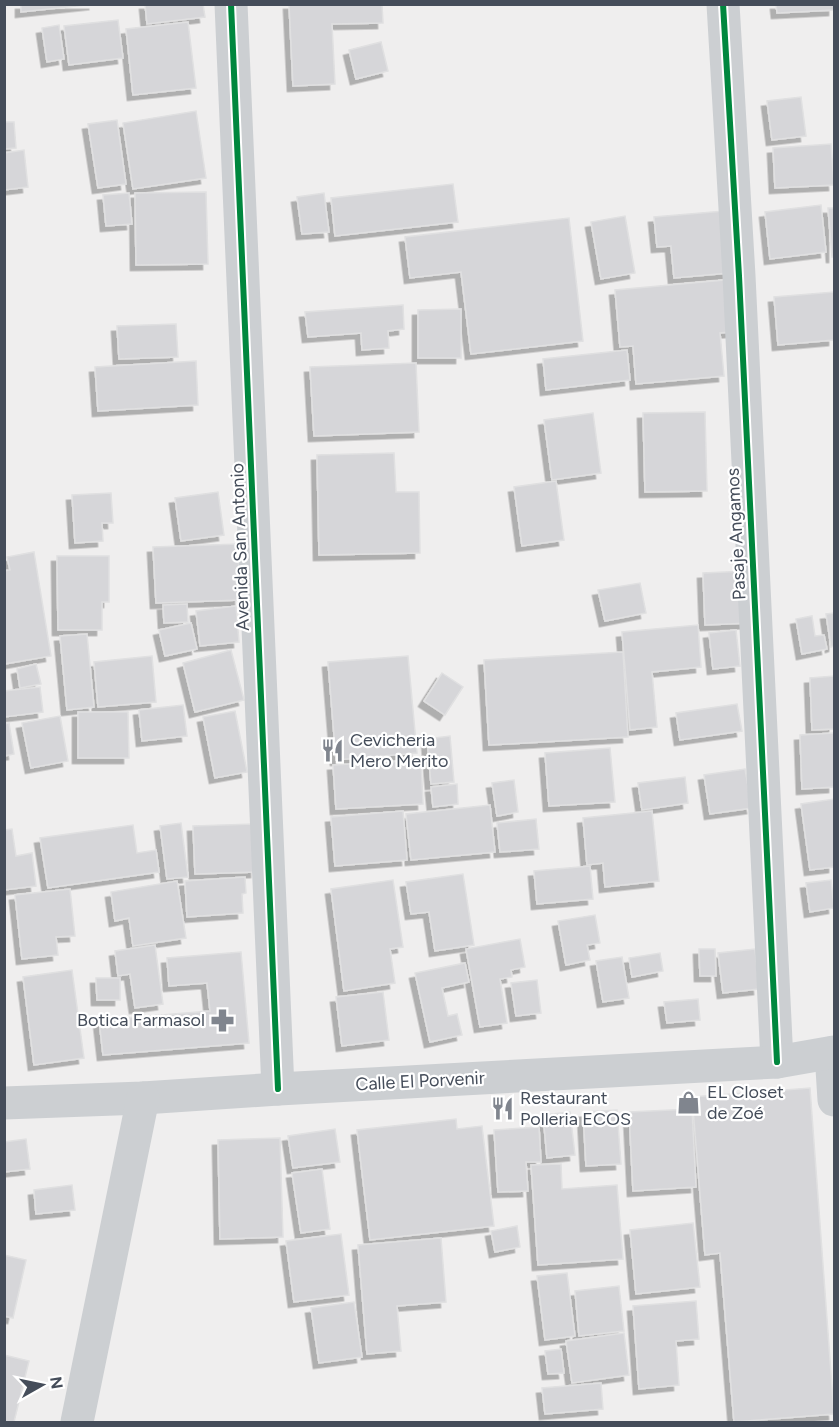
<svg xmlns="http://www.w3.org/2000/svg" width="839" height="1427" font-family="Figtree,sans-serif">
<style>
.building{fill:#d6d6d9;stroke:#e0e0e1;stroke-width:1.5;filter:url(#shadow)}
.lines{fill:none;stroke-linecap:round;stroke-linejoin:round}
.minor{stroke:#cccfd2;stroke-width:33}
.cycleway-casing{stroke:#fff;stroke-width:10}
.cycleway{stroke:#00873e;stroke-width:6}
.labels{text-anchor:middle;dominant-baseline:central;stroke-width:4.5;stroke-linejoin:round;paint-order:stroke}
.street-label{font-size:18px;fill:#454d5a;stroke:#fff}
.poi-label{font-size:18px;fill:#454d5a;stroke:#fff;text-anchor:start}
</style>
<defs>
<filter id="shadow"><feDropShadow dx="-5.5" dy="5.5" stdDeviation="0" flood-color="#0004"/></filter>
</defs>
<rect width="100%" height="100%" fill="#efeeee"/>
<g class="building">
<path d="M21,4H95L21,12Z"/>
<path d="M145,4H203L205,17L147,24Z"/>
<path d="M289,4H382L383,23L332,24L335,84L293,86Z"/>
<path d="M776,4H834V10L777,13Z"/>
<path d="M118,20L123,58L69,65L64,26Z"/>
<path d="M188,22L196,88L133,95L126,29Z"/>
<path d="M59,25L64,59L47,62L42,28Z"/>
<path d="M381,42L388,71L356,79L349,50Z"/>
<path d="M801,97L806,136L772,140L767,101Z"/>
<path d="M196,111L206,178L133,189L123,123Z"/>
<path d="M117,120L126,184L98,188L88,124Z"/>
<path d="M4,122H14L16,148L4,149Z"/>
<path d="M831,144L834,185L775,188L773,148Z"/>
<path d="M24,150L28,187L4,190V153Z"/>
<path d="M453,184L458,222L335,236L331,198Z"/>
<path d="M206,192L208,264L136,265L135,193Z"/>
<path d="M129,193L132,224L106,226L103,195Z"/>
<path d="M324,193L329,232L302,234L297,197Z"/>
<path d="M821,205L826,252L770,259L765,212Z"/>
<path d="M828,208H834V257H832Z"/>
<path d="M724,211L729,273L674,278L671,246L657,247L654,217Z"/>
<path d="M625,216L635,273L601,279L591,222Z"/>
<path d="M569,218L583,341L471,354L461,272L410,278L405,237Z"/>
<path d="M736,279L741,331L720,333L724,376L636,384L633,346L620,347L615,290Z"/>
<path d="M834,292V340L778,345L774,297Z"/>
<path d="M403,305L404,329L388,331L389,348L362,350L361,333L308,337L305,312Z"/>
<path d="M461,309V358H418V310Z"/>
<path d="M176,324L178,357L119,359L117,326Z"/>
<path d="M627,350L630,380L546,390L543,359Z"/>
<path d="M196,361L198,405L98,411L95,367Z"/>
<path d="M416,363L419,432L314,436L310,367Z"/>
<path d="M705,412L707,491L645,492L643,413Z"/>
<path d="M593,413L601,473L552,480L544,420Z"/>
<path d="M394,453L396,492H419L420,553L319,555L317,455Z"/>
<path d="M556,481L564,540L522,546L514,487Z"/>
<path d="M218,492L224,535L181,541L175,498Z"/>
<path d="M111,493L113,523H102L103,541L75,543L72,495Z"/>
<path d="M238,544L240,600L156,603L153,547Z"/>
<path d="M34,552L51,656L4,664V571L10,570L7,557Z"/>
<path d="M57,556H109V602H102V630H58Z"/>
<path d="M747,571L749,623L705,625L703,573Z"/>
<path d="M640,583L646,613L605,621L598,590Z"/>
<path d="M187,604L188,622L164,623L163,605Z"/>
<path d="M236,606L239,642L200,646L196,611Z"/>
<path d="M834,613V646L831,647L826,614Z"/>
<path d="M812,616L815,636L824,635L827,649L802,654L796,619Z"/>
<path d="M191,623L197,649L165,656L159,630Z"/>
<path d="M698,625L701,667L652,672L657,727L630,730L622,632Z"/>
<path d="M736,630L740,666L713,669L709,633Z"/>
<path d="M87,634L94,707L67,710L60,636Z"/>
<path d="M231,650L244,700L195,712L183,663Z"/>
<path d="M623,652L628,737L489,745L484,660Z"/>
<path d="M152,656L156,702L98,707L94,662Z"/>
<path d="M408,656L417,753L336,760L328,662Z"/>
<path d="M36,664L41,684L20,688L17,669Z"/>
<path d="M442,673L463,687L445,715L424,701Z"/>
<path d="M834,676V729L812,730L810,678Z"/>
<path d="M40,687L43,712L4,717V691Z"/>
<path d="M737,704L742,731L680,740L676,713Z"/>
<path d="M183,705L187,736L142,741L139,710Z"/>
<path d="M235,711L247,772L215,778L203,717Z"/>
<path d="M78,712H128L129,758H78Z"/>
<path d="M60,716L68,761L31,768L22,723Z"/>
<path d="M9,723L14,754L4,756V724Z"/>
<path d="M834,733V787L802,789L800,735Z"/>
<path d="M450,736L454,782L431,784L427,739Z"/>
<path d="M610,748L615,802L549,806L545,753Z"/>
<path d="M421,760L423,804L336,809L333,765Z"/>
<path d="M745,769L752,808L710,814L704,775Z"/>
<path d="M685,777L688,803L642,810L638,783Z"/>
<path d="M514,780L518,812L497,816L492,783Z"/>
<path d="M457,784L458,804L433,807L431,787Z"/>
<path d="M834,799V867L810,870L801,804Z"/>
<path d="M490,805L495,852L411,860L406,814Z"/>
<path d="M403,811L407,860L335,866L331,817Z"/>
<path d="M652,811L659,881L605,887L603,863L587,865L583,818Z"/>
<path d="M536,819L539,849L500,852L497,823Z"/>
<path d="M181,823L188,877L167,879L160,826Z"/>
<path d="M254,824L256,872L195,874L193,826Z"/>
<path d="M133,825L137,853L156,850L159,872L48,888L40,838Z"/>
<path d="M12,829L16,856L32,853L36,886L4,890V830Z"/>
<path d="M590,866L593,899L537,904L534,871Z"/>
<path d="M463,874L474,945L435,951L429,912L411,914L406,882Z"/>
<path d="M245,877L246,893L242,894L243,913L187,917L185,881Z"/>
<path d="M393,880L403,947L390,949L395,983L344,991L331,889Z"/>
<path d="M831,880L834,908L810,912L806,883Z"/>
<path d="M177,881L186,938L133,946L129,918L115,921L111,892Z"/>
<path d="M70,889L75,936L56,937L58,955L22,959L15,895Z"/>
<path d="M595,915L600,943L587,945L590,960L566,965L558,921Z"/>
<path d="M520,939L525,967L511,970L512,977L500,979L507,1023L480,1027L466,949Z"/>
<path d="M155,945L163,1004L135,1008L130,974L118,976L115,951Z"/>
<path d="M699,949H715L716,976H700Z"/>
<path d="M755,949L759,989L723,993L718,953Z"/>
<path d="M241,952L249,1043L103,1055L99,1020L210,1011L207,983L169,986L167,958Z"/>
<path d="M660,953L663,971L632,977L629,958Z"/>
<path d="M622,957L629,998L603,1002L596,961Z"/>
<path d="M465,963L469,982L442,988L448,1016L457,1014L462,1035L430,1042L415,973Z"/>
<path d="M72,970L84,1058L34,1065L23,977Z"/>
<path d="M96,978H120V1000H97Z"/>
<path d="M537,980L541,1013L516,1016L511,983Z"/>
<path d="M383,992L389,1040L342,1046L336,997Z"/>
<path d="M698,999L700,1020L667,1023L664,1002Z"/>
<path d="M810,1088L834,1414L734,1422L720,1253L705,1255L692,1097Z"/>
<path d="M692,1109L696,1187L633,1191L629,1112Z"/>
<path d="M617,1110L621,1164L586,1166L583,1112Z"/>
<path d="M570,1112L575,1155L547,1158L543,1115Z"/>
<path d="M456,1119L457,1129L482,1126L494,1226L370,1240L357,1130Z"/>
<path d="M539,1127L541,1162H526L528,1191L498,1192L494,1130Z"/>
<path d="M335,1129L340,1162L293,1168L288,1136Z"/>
<path d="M280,1138L283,1237L220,1239L218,1140Z"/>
<path d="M26,1139L30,1169L4,1172V1142Z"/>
<path d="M561,1164L562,1189L617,1185L623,1259L538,1265L531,1165Z"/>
<path d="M322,1169L330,1229L301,1233L292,1173Z"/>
<path d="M72,1185L75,1210L36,1214L34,1190Z"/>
<path d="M693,1223L700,1287L636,1294L630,1230Z"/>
<path d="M517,1226L520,1247L495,1252L491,1231Z"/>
<path d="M341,1234L349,1295L294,1302L286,1241Z"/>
<path d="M441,1238L446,1302L397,1306L401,1351L367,1354L358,1245Z"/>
<path d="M4,1255L26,1260L13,1318L4,1316Z"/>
<path d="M567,1273L575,1336L545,1340L537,1276Z"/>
<path d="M619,1286L624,1331L579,1336L575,1291Z"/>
<path d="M696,1301L699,1339L676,1341L679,1385L639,1389L633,1306Z"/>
<path d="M354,1302L362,1357L319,1363L311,1308Z"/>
<path d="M624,1333L629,1375L572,1383L566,1341Z"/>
<path d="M561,1349L564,1373L548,1374L545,1351Z"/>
<path d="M4,1355L29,1361L14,1422H4Z"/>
<path d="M601,1383L603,1409L545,1414L542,1388Z"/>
</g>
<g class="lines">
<g class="minor">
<path d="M231,4L278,1089"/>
<path d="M723,4L739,276L777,1062"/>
<path d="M831,1053L834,1100"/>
<path d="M4,1103L143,1098L278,1089L777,1062L834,1052"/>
<path d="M77,1422L143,1098"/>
</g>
<defs>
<g id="cycleway">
<path d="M231,4L278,1089"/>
<path d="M723,4L739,276L777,1062"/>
</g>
</defs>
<use href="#cycleway" class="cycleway-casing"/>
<use href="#cycleway" class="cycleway"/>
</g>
<defs>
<symbol id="restaurant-bare" viewBox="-9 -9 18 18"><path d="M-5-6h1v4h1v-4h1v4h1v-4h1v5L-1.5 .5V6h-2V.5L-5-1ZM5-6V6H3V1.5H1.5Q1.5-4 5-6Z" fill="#80858e" stroke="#fff" stroke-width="2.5" paint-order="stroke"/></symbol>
<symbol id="pharmacy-bare" viewBox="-9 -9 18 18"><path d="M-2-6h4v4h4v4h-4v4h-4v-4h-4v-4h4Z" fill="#80858e" stroke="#fff" stroke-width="2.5" paint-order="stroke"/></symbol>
<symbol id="shop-bare" viewBox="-9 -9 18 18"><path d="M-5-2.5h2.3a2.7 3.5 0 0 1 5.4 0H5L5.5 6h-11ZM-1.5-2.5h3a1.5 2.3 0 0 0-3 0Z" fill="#80858e" stroke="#fff" stroke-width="2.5" paint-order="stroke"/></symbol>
</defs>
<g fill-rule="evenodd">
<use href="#restaurant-bare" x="316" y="734" width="33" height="33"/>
<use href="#pharmacy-bare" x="206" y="1004" width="33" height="33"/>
<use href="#shop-bare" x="672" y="1086" width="33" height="33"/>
<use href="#restaurant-bare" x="486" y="1092" width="33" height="33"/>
</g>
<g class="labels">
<g class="street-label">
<text transform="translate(736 534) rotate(-93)">Pasaje Angamos</text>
<text transform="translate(240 547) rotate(-92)">Avenida San Antonio</text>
<text transform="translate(420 1081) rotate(-3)">Calle El Porvenir</text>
</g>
<g class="poi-label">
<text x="350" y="740">Cevicheria<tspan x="350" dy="21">Mero Merito</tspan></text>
<text x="205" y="1020" text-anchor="end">Botica Farmasol</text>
<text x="707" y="1092">EL Closet<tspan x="707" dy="21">de Zoé</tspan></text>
<text x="520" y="1098">Restaurant<tspan x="520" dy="21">Polleria ECOS</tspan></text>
</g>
</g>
<rect width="839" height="1427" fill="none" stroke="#454d5a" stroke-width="12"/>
<g transform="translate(42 1385) rotate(81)" stroke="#ffffff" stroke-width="4.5" paint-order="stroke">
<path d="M0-4.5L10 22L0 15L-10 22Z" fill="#454d5a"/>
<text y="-9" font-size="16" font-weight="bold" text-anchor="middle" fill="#454d5a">N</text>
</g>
</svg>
